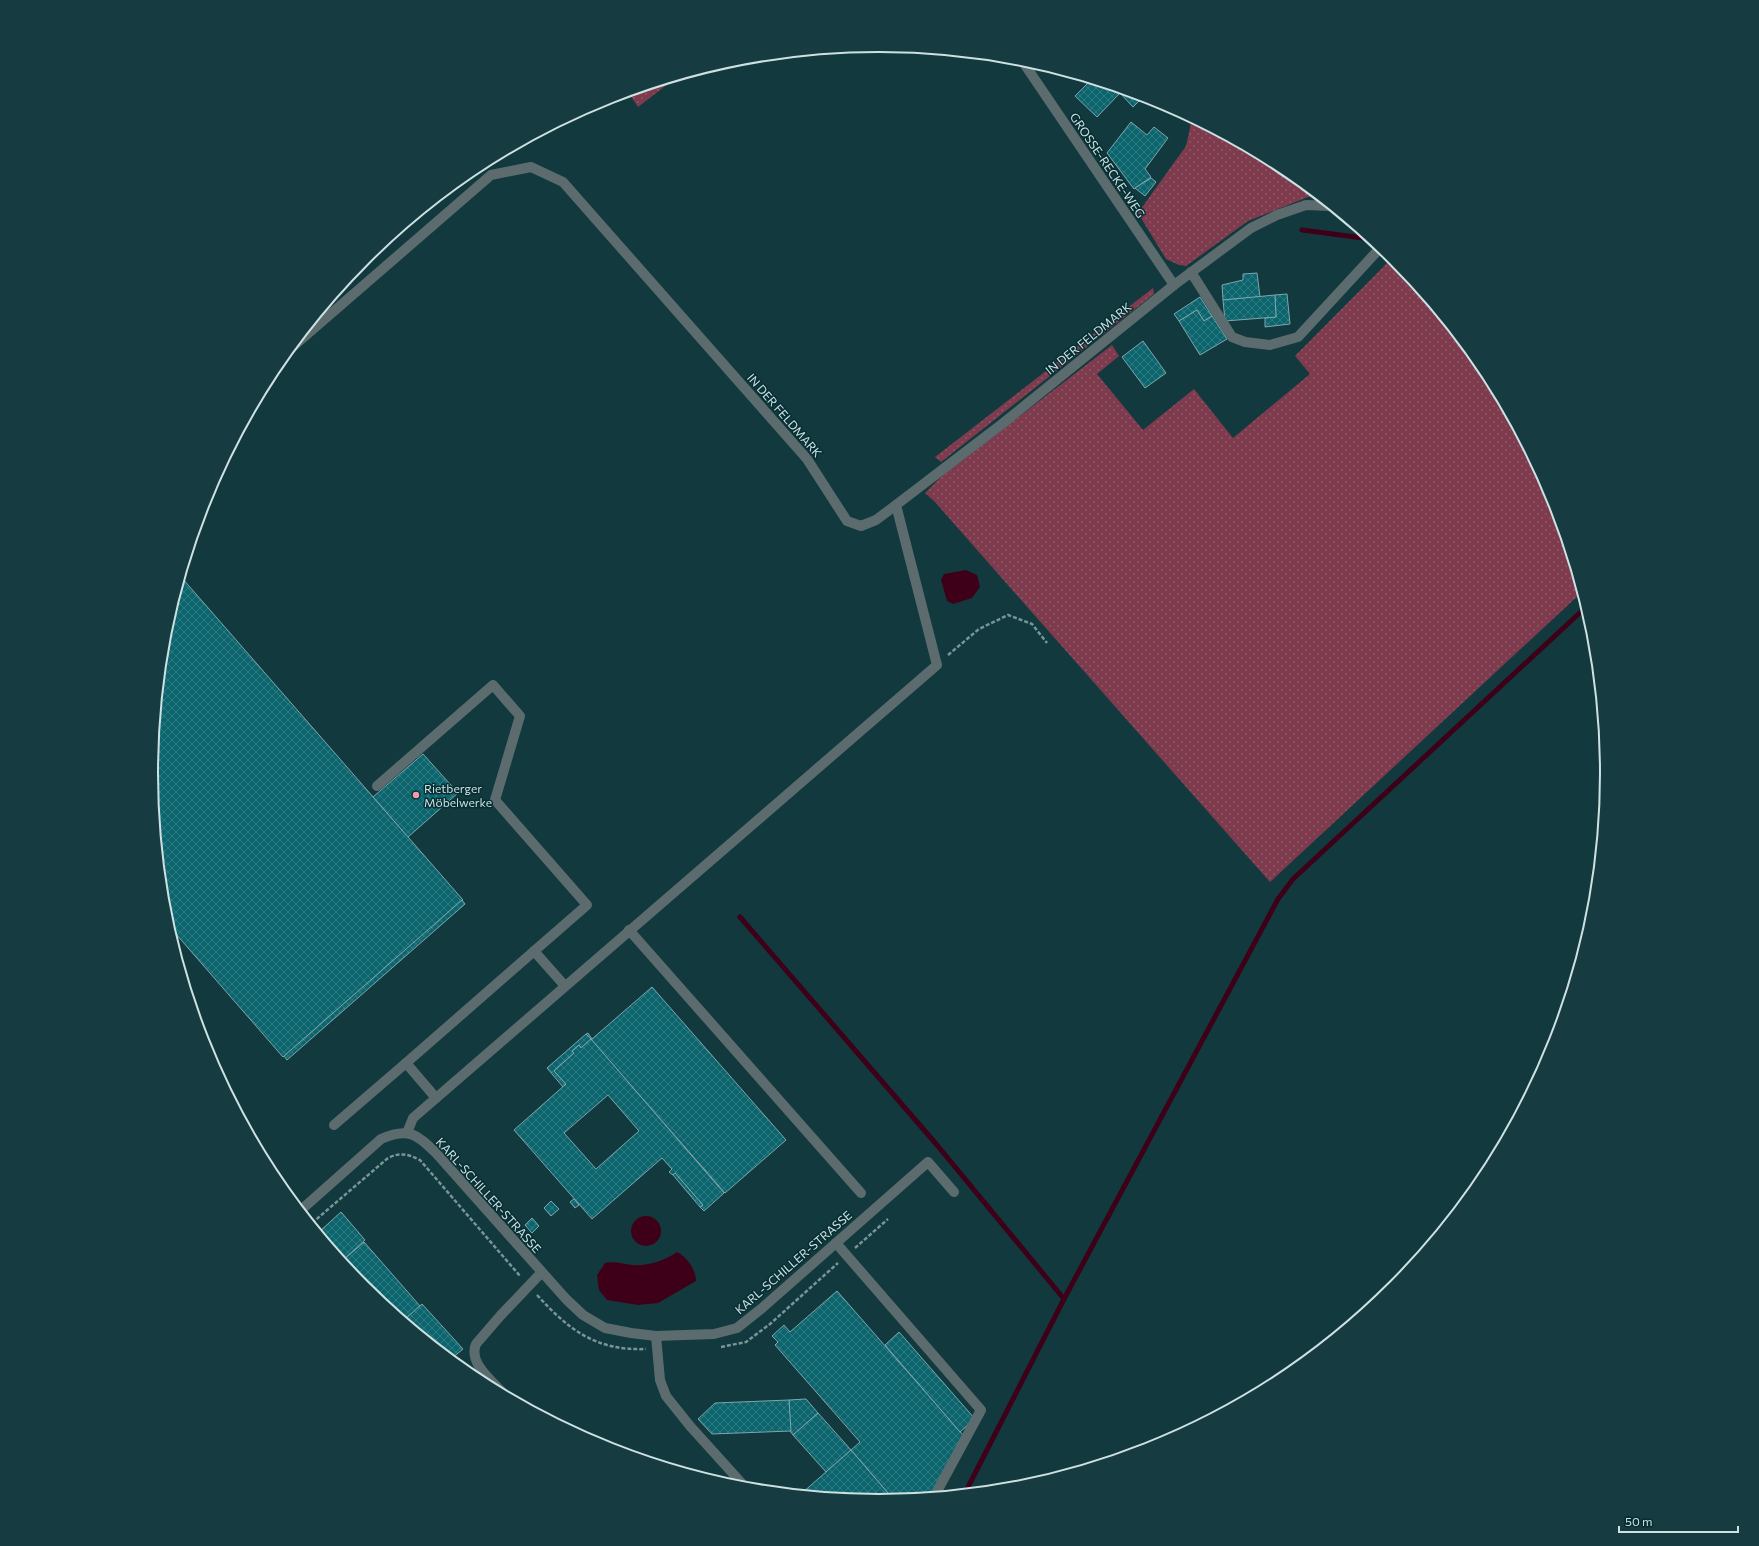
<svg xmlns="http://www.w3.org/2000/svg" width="1759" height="1546" font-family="Commissioner,sans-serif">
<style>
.grass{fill:url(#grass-dots)}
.water{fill:#3e0018}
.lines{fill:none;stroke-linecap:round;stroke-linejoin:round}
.stream{stroke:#3e0018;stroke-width:5}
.building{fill:url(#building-cross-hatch);stroke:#7fa6ac;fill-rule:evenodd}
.path{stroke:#789598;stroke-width:2.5;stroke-dasharray:4 2;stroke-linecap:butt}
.minor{stroke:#5c6c6e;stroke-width:10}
.poi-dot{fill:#f29aaf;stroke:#062e33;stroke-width:1.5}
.labels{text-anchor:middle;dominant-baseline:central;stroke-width:3;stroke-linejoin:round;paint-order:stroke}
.street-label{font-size:12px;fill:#cde1e3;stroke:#062e33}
.poi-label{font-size:12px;fill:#cde1e3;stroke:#062e33;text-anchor:start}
.rim{fill:none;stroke:#cde1e3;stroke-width:2}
</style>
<defs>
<pattern id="grass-dots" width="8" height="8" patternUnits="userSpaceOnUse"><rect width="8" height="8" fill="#7d3b4d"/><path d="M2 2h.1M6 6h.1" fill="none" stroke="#8e5766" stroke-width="1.8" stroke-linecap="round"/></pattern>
<pattern id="building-cross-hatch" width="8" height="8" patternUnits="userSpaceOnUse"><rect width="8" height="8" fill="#0c646d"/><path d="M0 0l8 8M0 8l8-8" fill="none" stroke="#2e7a82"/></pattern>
</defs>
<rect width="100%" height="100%" fill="#12393d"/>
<g class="grass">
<path d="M677,77L638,107L628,92Z"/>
<path d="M1192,119L1284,168L1320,197H1308L1248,221L1186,266L1179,265L1166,259L1138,213L1186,146Z"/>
<path d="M1393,257L1485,369L1552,495L1582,592L1270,882C1158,755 1046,629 935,502L925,493L942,476L1112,345L1119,356L1097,374L1143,430L1194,389L1233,438L1310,374L1295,356Z"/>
<path d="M1153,288L1154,294L941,462L935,457Z"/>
</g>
<g class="water">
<path d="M966,570L977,575L980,587L972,598L953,604L947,601L941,580L944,574Z"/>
<circle cx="646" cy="1231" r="15"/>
<path d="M677,1252C687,1257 696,1270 696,1281L658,1303L638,1305L607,1300L599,1290L597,1275L605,1263C617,1261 621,1264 632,1265C648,1266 664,1261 677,1252Z"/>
</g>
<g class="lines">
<g class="stream">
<path d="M1302,230L1371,239"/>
<path d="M740,917L937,1145L1064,1299"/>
<path d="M965,1493L1064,1299L1278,899L1293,879L1586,607"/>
</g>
</g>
<g class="building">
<path d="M1091,80L1144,96L1133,107L1120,93L1097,117L1075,96Z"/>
<path d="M1131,122L1147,135L1154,127L1168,138L1145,169L1151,177L1134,189L1107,153Z"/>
<path d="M1151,178L1156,182L1145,196L1135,188Z"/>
<path d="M1257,273L1260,297L1223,300L1222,285L1243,280V274Z"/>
<path d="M1287,294L1290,324L1265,327V318L1276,317L1275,295Z"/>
<path d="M1275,295L1276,317L1225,321L1223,300Z"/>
<path d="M1200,297L1212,316L1204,321L1197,310L1179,321L1174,314Z"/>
<path d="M1197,310L1204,321L1212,316L1227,339L1200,355L1179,321Z"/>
<path d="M1143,341L1166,373L1145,388L1122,357Z"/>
<path d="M182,578L463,900L283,1057L169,926L165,915L152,773L166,631Z"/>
<path d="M423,754L458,793L408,837L373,797Z"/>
<path d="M462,900L465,904L287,1060L284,1056Z"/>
<path d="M652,987L786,1140L725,1193L586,1034L588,1033L592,1039Z"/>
<path d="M586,1034L591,1039L581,1048L579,1045L572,1051L574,1053L554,1071L566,1084L563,1087L547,1068Z"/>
<path d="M591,1039L724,1193L704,1211L700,1207L703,1205L675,1173L673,1175L669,1172L672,1169L662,1158L592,1219L514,1130L566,1084L554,1071L574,1053L572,1051L579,1045L581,1048ZM608,1095L639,1131L596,1169L564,1133Z"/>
<path d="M675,1173L703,1205L700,1207L673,1175Z"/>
<path d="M574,1199L579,1205L575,1208L570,1202Z"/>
<path d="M551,1201L559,1209L551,1216L544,1208Z"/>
<path d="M341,1212L365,1240L342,1261L319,1232Z"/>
<path d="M532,1218L539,1226L532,1233L525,1225Z"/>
<path d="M364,1242L420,1306L404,1320L365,1288L342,1261Z"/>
<path d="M837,1291L963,1435L930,1496L894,1500L851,1450L860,1442L775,1345L778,1342L772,1336L784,1325L790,1332Z"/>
<path d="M422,1304L463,1349L451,1359L404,1320Z"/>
<path d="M899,1332L975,1419L960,1432L885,1345Z"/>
<path d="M806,1399L818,1413L793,1435L790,1431L789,1400Z"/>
<path d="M789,1400L791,1431L712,1434L698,1419L715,1403Z"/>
<path d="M818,1413L851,1450L826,1472L793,1435Z"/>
<path d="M851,1450L894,1500L879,1501L802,1493Z"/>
</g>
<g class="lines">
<g class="path">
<path d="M948,655L979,629L1008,615L1032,624L1047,643"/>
<path d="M312,1223L388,1158C400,1152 408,1154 420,1160L520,1276"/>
<path d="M855,1248L888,1219"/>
<path d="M537,1295C569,1330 596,1351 646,1349"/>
<path d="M721,1347L746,1342L770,1324L838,1263"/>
</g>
<g class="minor">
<path d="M1021,59L1174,285"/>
<path d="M1191,272L1232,337L1245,342L1270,345L1298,337L1381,247"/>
<path d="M289,350L491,175L531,167L563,182L807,459L847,521L861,526L876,520L896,505L1002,424L1174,285L1251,228L1277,215L1306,205L1330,206"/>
<path d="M377,786L493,685L520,716L495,800L587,905L406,1063L436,1098"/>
<path d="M629,930L861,1193"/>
<path d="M534,951L565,986"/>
<path d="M334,1125L406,1063"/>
<path d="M407,1133L413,1118L937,665L896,505"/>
<path d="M301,1210L381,1139C408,1127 417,1134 436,1153L566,1299L583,1315L605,1328L631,1333L656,1336L714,1334L737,1328L761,1309L928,1162L954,1192"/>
<path d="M836,1243L981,1410L935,1495"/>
<path d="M656,1336L660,1380L666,1396L690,1426L746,1488"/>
<path d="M504,1394C492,1381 468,1363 476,1344L501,1315L541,1273"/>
</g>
</g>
<circle class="poi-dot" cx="416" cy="795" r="4"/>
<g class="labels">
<g class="street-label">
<text transform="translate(1108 165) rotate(56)">GROSSE-RECKE-WEG</text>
<text transform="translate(1088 338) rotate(-39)">IN DER FELDMARK</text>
<text transform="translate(785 415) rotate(49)">IN DER FELDMARK</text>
<text transform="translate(489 1195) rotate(48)">KARL-SCHILLER-STRASSE</text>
<text transform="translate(793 1262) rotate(-41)">KARL-SCHILLER-STRASSE</text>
</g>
<g class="poi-label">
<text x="424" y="788">Rietberger<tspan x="424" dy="14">Möbelwerke</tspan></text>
</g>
</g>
<path d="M0 0H1759V1546H0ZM158 773a721 721 0 1 1 1442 0a721 721 0 1 1-1442 0Z" fill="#163c41" fill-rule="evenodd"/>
<path class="rim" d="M158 773a721 721 0 1 1 1442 0a721 721 0 1 1-1442 0Z"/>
<path d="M1619 1526v6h119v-6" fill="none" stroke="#cde1e3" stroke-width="2"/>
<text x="1625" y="1526" font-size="12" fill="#cde1e3" stroke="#062e33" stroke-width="3" paint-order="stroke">50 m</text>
</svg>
